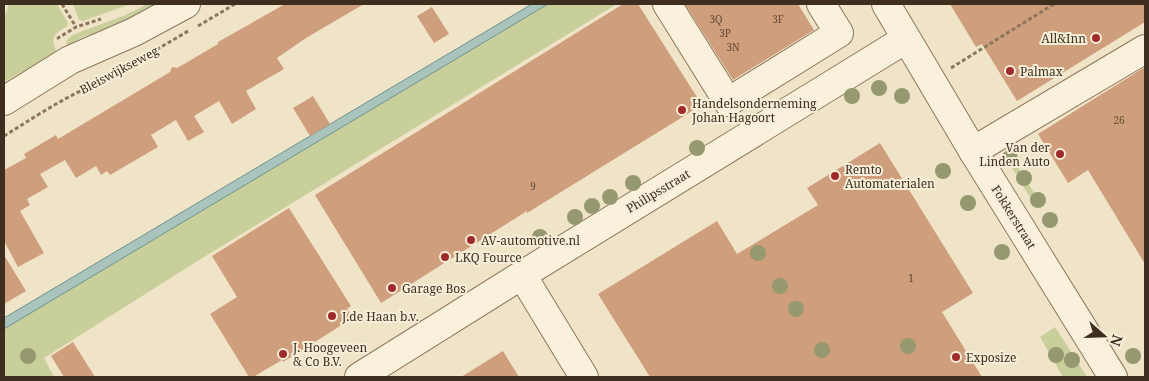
<svg xmlns="http://www.w3.org/2000/svg" width="1149" height="381" font-family="'Noto Serif',serif">
<style>
.green{fill:#c9cf9b}
.water{fill:#a9c4bc;stroke:#6f938a}
.building{fill:#cf9f7d}
.lines{fill:none;stroke-linecap:round;stroke-linejoin:round}
.minor-casing{stroke:#8d765c;stroke-width:30}
.path{stroke:#8d765c;stroke-width:3;stroke-dasharray:4 2.5;stroke-linecap:butt}
.minor{stroke:#faf1dc;stroke-width:28}
.tree{fill:#96986f}
.poi-dot{fill:#9e2a2b;stroke:#f7eed8;stroke-width:2}
.labels{text-anchor:middle;dominant-baseline:central;stroke-width:4;stroke-linejoin:round;paint-order:stroke}
.number-label{font-size:10px;fill:#624a37}
.poi-label{font-size:12px;fill:#3d2e20;stroke:#f7eed8;text-anchor:start}
.street-label{font-size:12px;fill:#3d2e20;stroke:#f7eed8}
</style>
<rect width="100%" height="100%" fill="#f0e4c8"/>
<g class="green">
<path d="M9,4H57L68,23L67,26C54,35 50,36 57,52L4,82V19Z"/>
<path d="M73,4H131L83,21L79,20Z"/>
<path d="M148,4H161L120,25L83,37L67,46L66,41L72,35L123,16Z"/>
<path d="M548,4H617L196,262L44,358L54,377H4V329Z"/>
<path d="M1009,152L1039,201L1034,204L1004,155Z"/>
<path d="M1055,327L1087,377H1063L1040,337Z"/>
</g>
<path class="water" d="M532,4H548L4,329V318Z"/>
<g class="building">
<path d="M285,4H364L306,38L277,58L284,69L246,91L256,109L232,124L219,101L194,116L204,132L188,141L176,120L151,135L158,147L110,175L107,171L101,175L96,166L76,178L65,160L40,174L48,187L27,199L30,205L20,211L44,253L18,267L4,241V170L26,158L24,154L56,135L58,139L170,72L172,67L177,68L184,64L218,44V42Z"/>
<path d="M623,4H638L702,105L527,213V211L381,303L315,195Z"/>
<path d="M685,4H798L814,30L733,80Z"/>
<path d="M950,4H1145V22L1017,101L982,44L976,47Z"/>
<path d="M432,7L449,34L434,43L417,16Z"/>
<path d="M1145,67V264L1088,170L1068,183L1038,134Z"/>
<path d="M313,96L330,124L310,136L293,108Z"/>
<path d="M880,143L973,293L942,312L982,377H650L598,294L717,221L737,254L818,205L807,188Z"/>
<path d="M289,208L351,306L347,309L353,318L283,362L282,360L253,377H249L210,314L237,297L212,256Z"/>
<path d="M4,255L26,291L4,304Z"/>
<path d="M73,342L95,377H64L51,356Z"/>
<path d="M503,351L519,377H461Z"/>
</g>
<g class="lines">
<defs>
<g id="minor">
<path d="M667,4L728,102L839,33L821,4"/>
<path d="M886,4L973,151L1113,377"/>
<path d="M4,101L70,60L134,32L186,4"/>
<path d="M973,151L1145,49"/>
<path d="M522,275L584,377"/>
<path d="M359,377L522,275L906,39"/>
</g>
</defs>
<use href="#minor" class="minor-casing"/>
<g class="path">
<path d="M62,4L76,27"/>
<path d="M198,26L235,4"/>
<path d="M59,39L58,38L76,27L101,19"/>
<path d="M951,68L1054,4"/>
<path d="M4,136C35,117 67,95 101,82L190,30"/>
</g>
<use href="#minor" class="minor"/>
</g>
<g class="tree">
<circle cx="879" cy="88" r="8"/>
<circle cx="852" cy="96" r="8"/>
<circle cx="902" cy="96" r="8"/>
<circle cx="697" cy="148" r="8"/>
<circle cx="1010" cy="158" r="8"/>
<circle cx="943" cy="171" r="8"/>
<circle cx="1024" cy="178" r="8"/>
<circle cx="633" cy="183" r="8"/>
<circle cx="610" cy="197" r="8"/>
<circle cx="1038" cy="200" r="8"/>
<circle cx="968" cy="203" r="8"/>
<circle cx="592" cy="206" r="8"/>
<circle cx="575" cy="217" r="8"/>
<circle cx="1050" cy="220" r="8"/>
<circle cx="540" cy="237" r="8"/>
<circle cx="1002" cy="252" r="8"/>
<circle cx="758" cy="253" r="8"/>
<circle cx="780" cy="286" r="8"/>
<circle cx="796" cy="309" r="8"/>
<circle cx="908" cy="346" r="8"/>
<circle cx="822" cy="350" r="8"/>
<circle cx="1056" cy="355" r="8"/>
<circle cx="28" cy="356" r="8"/>
<circle cx="1133" cy="356" r="8"/>
<circle cx="1072" cy="360" r="8"/>
</g>
<g class="poi-dot">
<circle cx="1096" cy="38" r="5"/>
<circle cx="1010" cy="71" r="5"/>
<circle cx="682" cy="110" r="5"/>
<circle cx="1060" cy="154" r="5"/>
<circle cx="835" cy="176" r="5"/>
<circle cx="471" cy="240" r="5"/>
<circle cx="445" cy="257" r="5"/>
<circle cx="392" cy="288" r="5"/>
<circle cx="332" cy="316" r="5"/>
<circle cx="283" cy="354" r="5"/>
<circle cx="956" cy="357" r="5"/>
</g>
<g class="labels">
<g class="number-label">
<text x="716" y="19">3Q</text>
<text x="778" y="19">3F</text>
<text x="725" y="33">3P</text>
<text x="733" y="47">3N</text>
<text x="1119" y="120">26</text>
<text x="533" y="186">9</text>
<text x="911" y="278">1</text>
</g>
<g class="poi-label">
<text x="1086" y="38" text-anchor="end">All&amp;Inn</text>
<text x="1020" y="71">Palmax</text>
<text x="692" y="103">Handelsonderneming<tspan x="692" dy="14">Johan Hagoort</tspan></text>
<text x="1050" y="147" text-anchor="end">Van der<tspan x="1050" dy="14">Linden Auto</tspan></text>
<text x="845" y="169">Remto<tspan x="845" dy="14">Automaterialen</tspan></text>
<text x="481" y="240">AV-automotive.nl</text>
<text x="455" y="257">LKQ Fource</text>
<text x="402" y="288">Garage Bos</text>
<text x="342" y="316">J.de Haan b.v.</text>
<text x="293" y="347">J. Hoogeveen<tspan x="293" dy="14">&amp; Co B.V.</tspan></text>
<text x="966" y="357">Exposize</text>
</g>
<g class="street-label">
<text transform="translate(119 70) rotate(-28)">Bleiswijkseweg</text>
<text transform="translate(658 191) rotate(-31)">Philipsstraat</text>
<text transform="translate(1014 217) rotate(58)">Fokkerstraat</text>
</g>
</g>
<rect width="1149" height="381" fill="none" stroke="#3d2e20" stroke-width="10"/>
<g transform="translate(1104 336) rotate(110)" stroke="#f7eed8" stroke-width="4" paint-order="stroke">
<path d="M0-4L9 19L0 12L-9 19Z" fill="#3d2e20"/>
<text y="-8" font-size="14" font-weight="bold" text-anchor="middle" fill="#3d2e20">N</text>
</g>
</svg>
